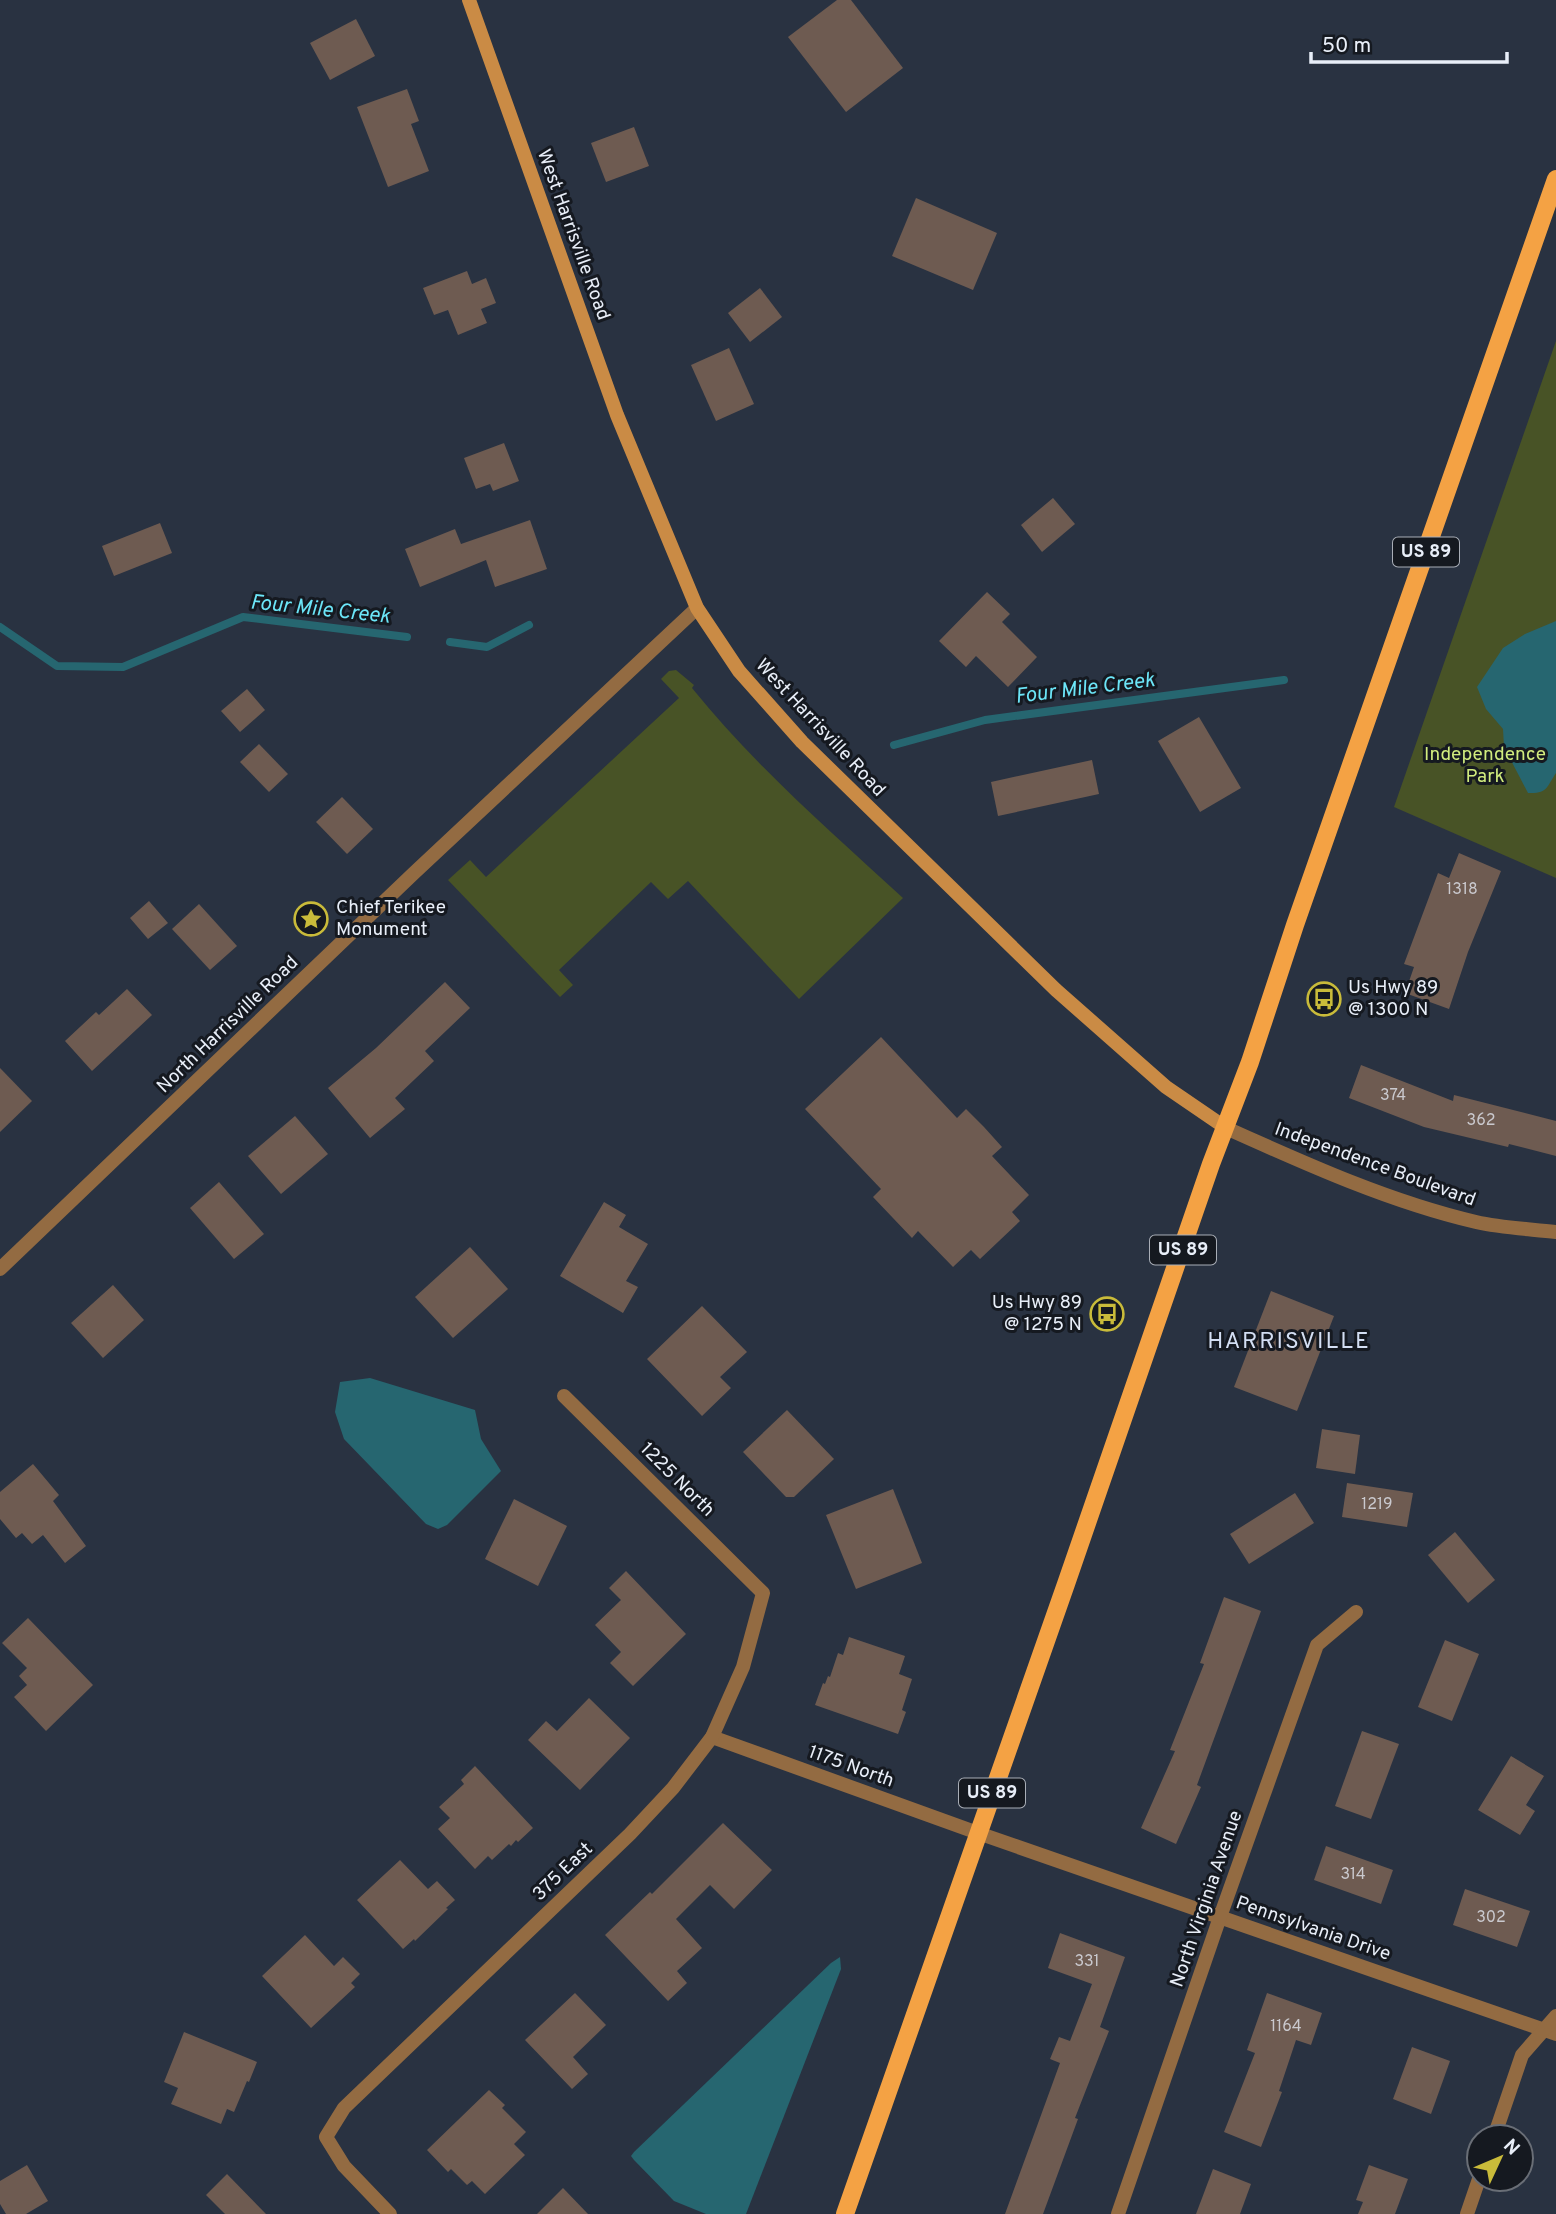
<svg xmlns="http://www.w3.org/2000/svg" width="1556" height="2214" font-family="Overpass,sans-serif">
<style>
.green{fill:#485326}
.water{fill:#266670}
.lines{fill:none;stroke-linecap:round;stroke-linejoin:round}
.stream{stroke:#266670;stroke-width:8}
.building{fill:#6e5b51}
.street{stroke:#936b42;stroke-width:14}
.secondary{stroke:#ca8b45;stroke-width:14}
.primary{stroke:#f4a244;stroke-width:18}
.labels{text-anchor:middle;dominant-baseline:central;stroke-width:6;stroke-linejoin:round;paint-order:stroke}
.number-label{font-size:16px;fill:#cac9ce}
.shield{fill:#151920;stroke:#a9aeb7;stroke-width:2}
.shield-label{font-size:18px;font-weight:bold;fill:#e8eef8}
.street-label{font-size:19px;fill:#e8eef8;stroke:#151920}
.park-label{font-size:19px;fill:#d1ec7e;stroke:#151920}
.poi-label{font-size:19px;fill:#e8eef8;stroke:#151920;text-anchor:start}
.water-label{font-size:21px;font-style:italic;fill:#6ce6f8;stroke:#151920}
.quarter-label{font-size:23px;letter-spacing:2px;fill:#d3def2;stroke:#151920}
</style>
<rect width="100%" height="100%" fill="#293241"/>
<g class="green">
<path d="M1556,341V878L1394,807Z"/>
<path d="M676,670L694,685L692,688C754,765 830,831 903,898L799,999L688,881L668,899L651,882L559,970L573,985L560,997L448,880L470,860L486,877L679,698L661,679L669,671Z"/>
</g>
<g class="water">
<path d="M1556,621V773C1547,786 1548,794 1528,793L1504,747L1503,729L1486,709L1477,687L1503,648L1525,634Z"/>
<path d="M370,1378L475,1410L481,1439L501,1471L447,1525L438,1529L426,1524L344,1439L335,1412L340,1382Z"/>
<path d="M840,1957L841,1969L746,2214H706L674,2201L634,2160L631,2156L634,2152L831,1963Z"/>
</g>
<g class="lines">
<g class="stream">
<path d="M0,627L57,666L123,667L243,617L407,637"/>
<path d="M450,642L487,647L529,625"/>
<path d="M894,745L985,720L1284,680"/>
</g>
</g>
<g class="building">
<path d="M837,0H851L903,68L846,112L788,37Z"/>
<path d="M356,19L375,56L330,80L310,43Z"/>
<path d="M407,89L419,121L411,124L429,171L388,187L357,107Z"/>
<path d="M634,127L649,166L606,182L591,143Z"/>
<path d="M916,198L997,233L973,290L892,256Z"/>
<path d="M467,271L472,284L486,278L496,303L481,309L487,323L458,335L448,310L434,315L423,288Z"/>
<path d="M760,288L782,317L750,342L728,313Z"/>
<path d="M729,348L754,404L716,421L691,365Z"/>
<path d="M504,443L519,481L493,491L490,484L476,489L464,458Z"/>
<path d="M1053,498L1075,524L1042,552L1021,525Z"/>
<path d="M530,520L547,569L495,587L486,560L420,587L405,549L455,529L461,544Z"/>
<path d="M160,523L172,553L114,576L102,546Z"/>
<path d="M987,592L1010,614L1002,622L1037,657L1008,687L976,656L966,667L939,641Z"/>
<path d="M247,689L265,710L240,732L221,711Z"/>
<path d="M1199,717L1241,788L1200,812L1158,741Z"/>
<path d="M259,744L288,774L269,792L240,762Z"/>
<path d="M1092,760L1099,794L998,816L991,782Z"/>
<path d="M342,797L373,829L347,854L316,822Z"/>
<path d="M1459,853L1501,871L1468,952L1449,1009L1405,993L1414,967L1404,964L1438,873L1449,878Z"/>
<path d="M149,901L168,923L148,939L130,918Z"/>
<path d="M199,904L237,946L210,970L172,929Z"/>
<path d="M445,982L470,1008L425,1051L434,1061L395,1098L405,1109L370,1138L328,1088L376,1048Z"/>
<path d="M127,989L152,1015L92,1071L65,1041L96,1012L99,1015Z"/>
<path d="M881,1037L957,1118L966,1109L984,1127L1002,1147L992,1156L1029,1195L1012,1212L1020,1221L980,1259L971,1250L953,1267L918,1231L912,1238L873,1197L881,1189L805,1109Z"/>
<path d="M1361,1065L1453,1101L1454,1095L1556,1121V1156L1509,1144L1508,1147L1424,1127L1349,1098Z"/>
<path d="M0,1068L32,1101L0,1132Z"/>
<path d="M295,1116L328,1154L281,1194L248,1156Z"/>
<path d="M219,1182L264,1234L234,1259L190,1208Z"/>
<path d="M604,1202L626,1215L619,1227L648,1244L626,1281L638,1287L623,1313L560,1276Z"/>
<path d="M470,1247L508,1289L453,1338L415,1297Z"/>
<path d="M113,1285L144,1320L103,1358L71,1323Z"/>
<path d="M1271,1291L1334,1316L1297,1411L1234,1387Z"/>
<path d="M702,1306L747,1352L720,1377L731,1388L702,1416L647,1359Z"/>
<path d="M787,1410L834,1459L794,1497H786L743,1452Z"/>
<path d="M1322,1429L1360,1435L1355,1474L1316,1468Z"/>
<path d="M33,1464L59,1495L53,1501L86,1546L65,1563L43,1535L32,1544L22,1533L16,1538L0,1519V1492Z"/>
<path d="M1347,1483L1413,1493L1407,1527L1342,1517Z"/>
<path d="M893,1489L922,1563L856,1589L826,1515Z"/>
<path d="M1295,1493L1314,1523L1249,1564L1230,1534Z"/>
<path d="M514,1499L567,1526L538,1586L485,1559Z"/>
<path d="M1455,1532L1495,1580L1468,1603L1428,1555Z"/>
<path d="M626,1571L686,1634L633,1686L610,1663L621,1652L595,1625L621,1600L609,1588Z"/>
<path d="M1224,1597L1261,1611L1197,1785L1201,1787L1176,1844L1141,1828L1175,1751L1170,1750L1204,1664L1200,1663Z"/>
<path d="M28,1618L93,1685L46,1731L14,1697L27,1685L19,1676L27,1668L2,1643Z"/>
<path d="M849,1637L905,1656L899,1674L912,1679L902,1710L906,1712L898,1734L815,1705L823,1683L825,1684L828,1676L830,1677L838,1653L843,1655Z"/>
<path d="M1445,1640L1479,1654L1452,1721L1418,1707Z"/>
<path d="M589,1698L630,1738L580,1790L528,1740L546,1721L557,1731Z"/>
<path d="M1362,1731L1399,1744L1371,1819L1335,1806Z"/>
<path d="M1511,1756L1544,1776L1526,1805L1535,1811L1520,1835L1478,1810Z"/>
<path d="M475,1766L533,1828L518,1842L516,1840L511,1846L509,1844L492,1860L488,1856L475,1869L438,1829L450,1818L439,1807L464,1784L461,1780Z"/>
<path d="M723,1823L772,1870L734,1909L710,1885L676,1919L702,1948L677,1971L687,1983L668,2001L605,1935L650,1892L652,1894Z"/>
<path d="M1326,1846L1393,1870L1381,1904L1314,1880Z"/>
<path d="M400,1860L428,1889L437,1881L455,1900L446,1908L448,1909L415,1941L414,1939L403,1949L357,1900Z"/>
<path d="M1465,1889L1530,1911L1517,1947L1453,1925Z"/>
<path d="M1060,1933L1125,1957L1100,2027L1109,2031L1075,2118L1078,2119L1043,2214H1005L1060,2063L1050,2059L1059,2037L1070,2041L1092,1984L1048,1968Z"/>
<path d="M305,1935L334,1966L343,1957L360,1974L351,1983L355,1987L311,2028L262,1976Z"/>
<path d="M575,1993L606,2025L573,2057L588,2074L572,2089L525,2040Z"/>
<path d="M1267,1993L1322,2013L1311,2045L1296,2040L1279,2091L1282,2092L1261,2147L1224,2132L1255,2053L1247,2050Z"/>
<path d="M184,2032L257,2062L249,2082L247,2081L234,2112L227,2109L221,2124L171,2104L178,2088L164,2082Z"/>
<path d="M1412,2047L1450,2061L1431,2114L1393,2099Z"/>
<path d="M489,2090L505,2105L502,2108L526,2132L514,2144L525,2155L485,2194L472,2181L467,2185L451,2169L448,2172L427,2150Z"/>
<path d="M27,2165L48,2201L26,2214H6L0,2204V2181Z"/>
<path d="M1369,2165L1408,2179L1395,2214H1358L1363,2202L1356,2200Z"/>
<path d="M1213,2169L1251,2184L1240,2214H1196Z"/>
<path d="M227,2174L266,2214H225L206,2195Z"/>
<path d="M563,2188L588,2214H537Z"/>
</g>
<g class="lines">
<g class="street">
<path d="M1226,1128C1306,1164 1390,1202 1476,1222C1502,1228 1530,1229 1556,1232"/>
<path d="M0,1269L414,873L697,608"/>
<path d="M712,1737L978,1833L1556,2034"/>
<path d="M1494,2137L1522,2055L1556,2016"/>
<path d="M390,2214L344,2166L326,2137L344,2108L630,1834L673,1788L712,1737L743,1667L763,1593L564,1396"/>
<path d="M1118,2214L1220,1917L1317,1645L1356,1612"/>
<path d="M1467,2214L1479,2179"/>
</g>
<path class="secondary" d="M469,0L617,415L697,608L739,671L802,742L1056,990L1166,1087L1226,1128"/>
<path class="primary" d="M845,2214L1066,1584L1211,1164L1250,1062L1295,925L1556,179"/>
</g>
<defs>
<symbol id="sight-ring" viewBox="-11 -11 22 22"><circle r="9.5" fill="#151920" stroke="#c9bb3a" stroke-width="1.5"/><path d="M0-6L1.8-2.2L6-1.7L2.9 1.2L3.7 5.4L0 3.3L-3.7 5.4L-2.9 1.2L-6-1.7L-1.8-2.2Z" fill="#c9bb3a"/></symbol>
<symbol id="bus-ring" viewBox="-11 -11 22 22"><circle r="9.5" fill="#151920" stroke="#c9bb3a" stroke-width="1.5"/><path d="M-5-6H5V4H4V6H2V4H-2V6H-4V4H-5ZM-3.5-4V0h7V-4ZM-3.5 1.2v1.5H-2V1.2ZM2 1.2v1.5H3.5V1.2Z" fill="#c9bb3a"/></symbol>
</defs>
<g fill-rule="evenodd">
<use href="#sight-ring" x="292" y="900" width="38" height="38"/>
<use href="#bus-ring" x="1305" y="980" width="38" height="38"/>
<use href="#bus-ring" x="1088" y="1295" width="38" height="38"/>
</g>
<g class="labels">
<g class="number-label">
<text x="1462" y="890">1318</text>
<text x="1393" y="1096">374</text>
<text x="1481" y="1121">362</text>
<text x="1377" y="1505">1219</text>
<text x="1353" y="1875">314</text>
<text x="1491" y="1918">302</text>
<text x="1087" y="1962">331</text>
<text x="1286" y="2027">1164</text>
</g>
<g class="shield">
<rect x="1393" y="537.5" width="66" height="29" rx="5"/>
<rect x="1150" y="1235.5" width="66" height="29" rx="5"/>
<rect x="959" y="1778.5" width="66" height="29" rx="5"/>
</g>
<g class="shield-label">
<text x="1426" y="552">US 89</text>
<text x="1183" y="1250">US 89</text>
<text x="992" y="1793">US 89</text>
</g>
<g class="street-label">
<text transform="translate(573 235) rotate(70)">West Harrisville Road</text>
<text transform="translate(820 728) rotate(47)">West Harrisville Road</text>
<text transform="translate(228 1025) rotate(-44)">North Harrisville Road</text>
<text transform="translate(1375 1165) rotate(20)">Independence Boulevard</text>
<text transform="translate(677 1480) rotate(45)">1225 North</text>
<text transform="translate(851 1767) rotate(20)">1175 North</text>
<text transform="translate(563 1872) rotate(-44)">375 East</text>
<text transform="translate(1207 1899) rotate(-71)">North Virginia Avenue</text>
<text transform="translate(1313 1929) rotate(19)">Pennsylvania Drive</text>
</g>
<g class="park-label">
<text x="1485" y="755">Independence<tspan x="1485" dy="22">Park</tspan></text>
</g>
<g class="poi-label">
<text x="336" y="908">Chief Terikee<tspan x="336" dy="22">Monument</tspan></text>
<text x="1348" y="988">Us Hwy 89<tspan x="1348" dy="22">@ 1300 N</tspan></text>
<text x="1082" y="1303" text-anchor="end">Us Hwy 89<tspan x="1082" dy="22">@ 1275 N</tspan></text>
</g>
<g class="water-label">
<text transform="translate(320 610) rotate(6)">Four Mile Creek</text>
<text transform="translate(1085 689) rotate(-7)">Four Mile Creek</text>
</g>
<g class="quarter-label">
<text x="1289" y="1342">HARRISVILLE</text>
</g>
</g>
<g transform="translate(1500 2158) rotate(46)"><circle r="33" fill="#151920" stroke="#696e76" stroke-width="2"/>
<path d="M0-5L12 26L0 18L-12 26Z" fill="#c9bb3a"/>
<text y="-10" font-size="19" font-weight="bold" text-anchor="middle" fill="#e8eef8">N</text>
</g>
<path d="M1311 52v10h196v-10" fill="none" stroke="#e8eef8" stroke-width="3.5"/>
<text x="1322" y="52" font-size="21" fill="#e8eef8" stroke="#151920" stroke-width="5" paint-order="stroke">50 m</text>
</svg>
